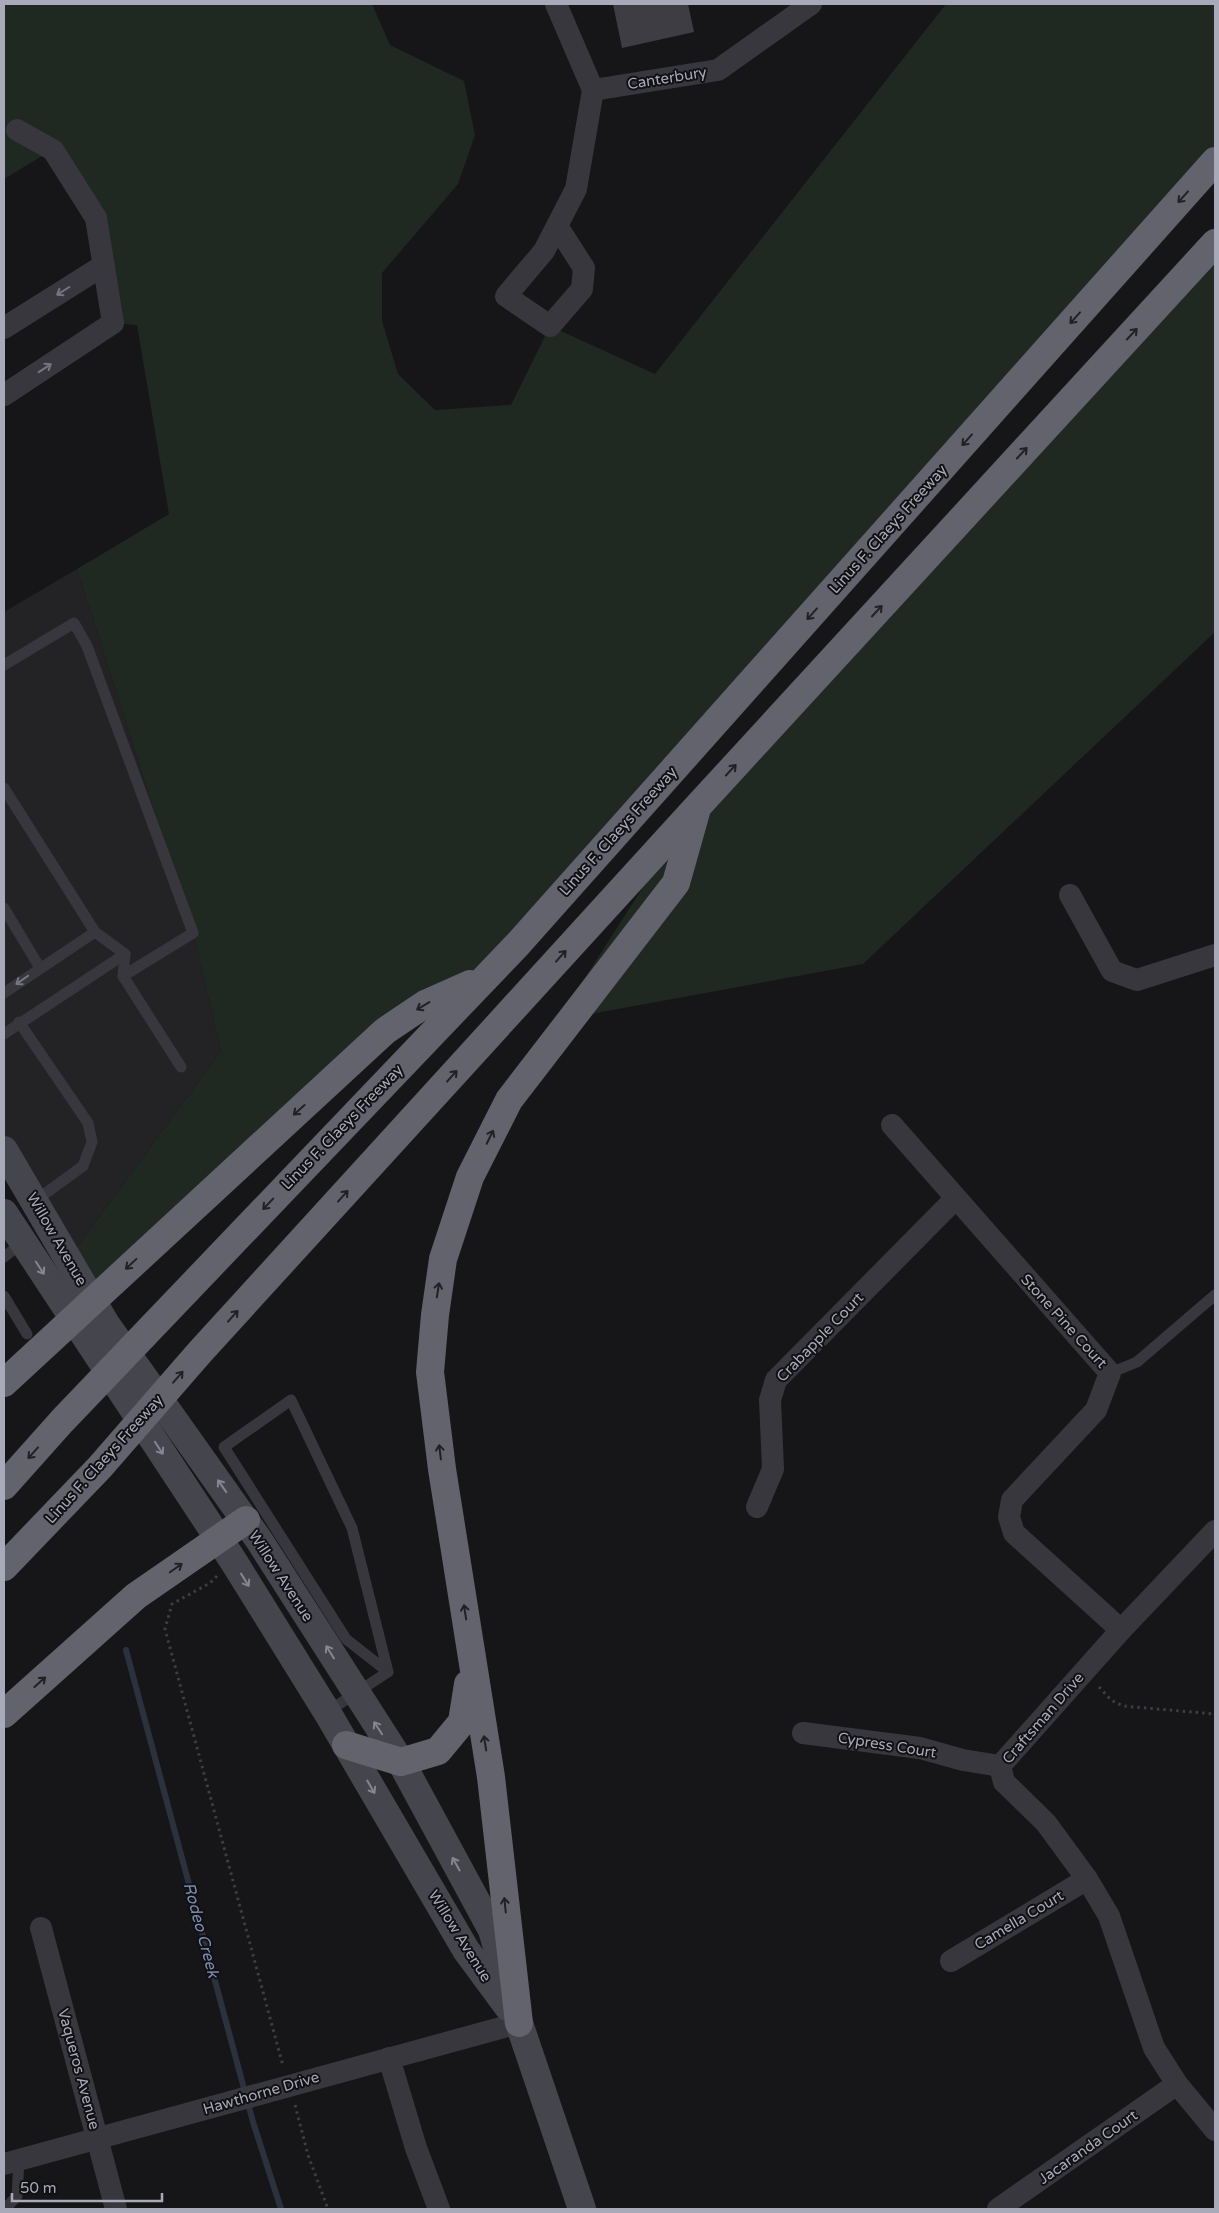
<svg xmlns="http://www.w3.org/2000/svg" width="1219" height="2213" font-family="'Varela Round',sans-serif">
<style>
.built{fill:#232225}
.green{fill:#202822}
.lines{fill:none;stroke-linecap:round;stroke-linejoin:round}
.stream{stroke:#2c323d;stroke-width:6}
.building{fill:#3e3d43}
.path{stroke:#3d3d44;stroke-width:3;stroke-dasharray:2.5 4;stroke-linecap:butt}
.lane{stroke:#37373d;stroke-width:11}
.street{stroke:#37373d;stroke-width:22}
.secondary{stroke:#45454d;stroke-width:28}
.highway{stroke:#63636e;stroke-width:28}
.oneway{stroke:#212125}
.oneway2{stroke:#757681}
.oneway3{stroke:#858693}
.labels{text-anchor:middle;dominant-baseline:central;stroke-width:4;stroke-linejoin:round;paint-order:stroke}
.street-label{font-size:15px;fill:#a8a9b9;stroke:#111113}
.water-label{font-size:16px;font-style:italic;fill:#7e8fb5;stroke:#111113}
</style>
<rect width="100%" height="100%" fill="#161618"/>
<path class="built" d="M77,569L193,933L221,1051L69,1258L4,1150V612Z"/>
<g class="green">
<path d="M4,4H372L390,45L464,81L475,135L458,184L382,273V321L398,374L435,410L511,405L550,326L655,374L946,4H1215V161L518,944L425,1004L94,1302L69,1258L221,1051L193,933L77,569L169,514L137,325L113,323L96,218L52,150L4,179Z"/>
<path d="M1215,245V632L863,964L558,1020L698,801Z"/>
</g>
<g class="lines">
<path class="stream" d="M126,1650L253,2122L281,2209"/>
</g>
<path class="building" d="M613,4H688L694,32L622,48Z"/>
<g class="lines">
<g class="path">
<path d="M217,1576L210,1583L172,1604L165,1629L283,2066"/>
<path d="M1099,1687L1111,1700L1123,1706L1215,1714"/>
<path d="M295,2105L308,2155L328,2209"/>
</g>
<g class="lane">
<path d="M4,665L74,623L87,646L193,933L123,976"/>
<path d="M4,788L95,932L125,954L123,976L181,1067"/>
<path d="M4,908L40,968"/>
<path d="M4,993L95,932"/>
<path d="M19,1022L88,1123L92,1142L83,1166L35,1201"/>
<path d="M4,1034L125,954"/>
<path d="M4,1257L23,1242"/>
<path d="M4,1296L27,1334"/>
<path d="M1110,1373L1137,1362L1215,1295"/>
<path d="M291,1400L352,1528L388,1672L346,1639L224,1447Z"/>
<path d="M327,1712L388,1672"/>
<path d="M5,2209L17,2196L19,2160"/>
</g>
<g class="street">
<path d="M556,4L593,90L576,189L544,251L506,296L550,326L582,289L584,268L557,226"/>
<path d="M593,90L718,70L811,4"/>
<path d="M4,328L104,265"/>
<path d="M4,395L113,323L96,218L53,150L17,130"/>
<path d="M1070,895L1112,971L1137,980L1215,955"/>
<path d="M892,1125L1110,1373L1096,1410L1012,1500L1009,1517L1014,1533L1121,1630"/>
<path d="M757,1507L773,1469L770,1400L776,1380L955,1199"/>
<path d="M1215,1531L1121,1630L1000,1766L1004,1782L1046,1823L1087,1879L1109,1916L1154,2048L1177,2084L1215,2130"/>
<path d="M803,1733L920,1748L963,1760L1000,1766"/>
<path d="M41,1928L116,2209"/>
<path d="M951,1961L1087,1879"/>
<path d="M389,2058L416,2148L439,2209"/>
<path d="M4,2164L519,2023"/>
<path d="M998,2209L1177,2084"/>
</g>
<g class="secondary">
<path d="M4,1150L106,1324L259,1540L401,1762L492,1930L519,2023L582,2209"/>
<path d="M4,1213L234,1562L327,1712L466,1950L508,2007"/>
</g>
<g class="highway">
<path d="M4,1383L385,1031L425,1004L470,984"/>
<path d="M4,1486L62,1421L518,944L1215,161"/>
<path d="M4,1567L100,1467L200,1352L698,806L1215,243"/>
<path d="M4,1714L136,1596L246,1520"/>
<path d="M346,1745L401,1762L438,1751L462,1722L468,1684"/>
<path d="M519,2023L491,1777L442,1469L430,1372L435,1315L443,1259L470,1177L509,1100L676,883L696,812"/>
</g>
</g>
<defs><path id="oneway-shaft" d="M-6 0H5M1.5-3L5.5 0L1.5 3" fill="none" stroke-width="1.6" stroke-linecap="round" stroke-linejoin="round" transform="scale(1.25)"/></defs>
<g class="oneway">
<use href="#oneway-shaft" transform="translate(1183 197) rotate(132)"/>
<use href="#oneway-shaft" transform="translate(1075 318) rotate(132)"/>
<use href="#oneway-shaft" transform="translate(1132 334) rotate(-47)"/>
<use href="#oneway-shaft" transform="translate(967 440) rotate(132)"/>
<use href="#oneway-shaft" transform="translate(1022 453) rotate(-47)"/>
<use href="#oneway-shaft" transform="translate(877 611) rotate(-47)"/>
<use href="#oneway-shaft" transform="translate(812 614) rotate(132)"/>
<use href="#oneway-shaft" transform="translate(731 770) rotate(-47)"/>
<use href="#oneway-shaft" transform="translate(561 956) rotate(-48)"/>
<use href="#oneway-shaft" transform="translate(423 1006) rotate(149)"/>
<use href="#oneway-shaft" transform="translate(452 1076) rotate(-48)"/>
<use href="#oneway-shaft" transform="translate(299 1110) rotate(138)"/>
<use href="#oneway-shaft" transform="translate(490 1137) rotate(-64)"/>
<use href="#oneway-shaft" transform="translate(343 1196) rotate(-48)"/>
<use href="#oneway-shaft" transform="translate(268 1204) rotate(134)"/>
<use href="#oneway-shaft" transform="translate(131 1264) rotate(137)"/>
<use href="#oneway-shaft" transform="translate(438 1290) rotate(-81)"/>
<use href="#oneway-shaft" transform="translate(233 1316) rotate(-48)"/>
<use href="#oneway-shaft" transform="translate(178 1377) rotate(-49)"/>
<use href="#oneway-shaft" transform="translate(440 1452) rotate(-97)"/>
<use href="#oneway-shaft" transform="translate(33 1453) rotate(132)"/>
<use href="#oneway-shaft" transform="translate(176 1568) rotate(-35)"/>
<use href="#oneway-shaft" transform="translate(465 1612) rotate(-99)"/>
<use href="#oneway-shaft" transform="translate(40 1682) rotate(-42)"/>
<use href="#oneway-shaft" transform="translate(485 1743) rotate(-99)"/>
<use href="#oneway-shaft" transform="translate(505 1905) rotate(-96)"/>
</g>
<g class="oneway2">
<use href="#oneway-shaft" transform="translate(63 291) rotate(148)"/>
<use href="#oneway-shaft" transform="translate(45 368) rotate(-33)"/>
<use href="#oneway-shaft" transform="translate(22 980) rotate(145)"/>
</g>
<g class="oneway3">
<use href="#oneway-shaft" transform="translate(40 1268) rotate(57)"/>
<use href="#oneway-shaft" transform="translate(159 1448) rotate(57)"/>
<use href="#oneway-shaft" transform="translate(222 1486) rotate(-125)"/>
<use href="#oneway-shaft" transform="translate(245 1580) rotate(58)"/>
<use href="#oneway-shaft" transform="translate(330 1652) rotate(-122)"/>
<use href="#oneway-shaft" transform="translate(378 1728) rotate(-123)"/>
<use href="#oneway-shaft" transform="translate(371 1787) rotate(60)"/>
<use href="#oneway-shaft" transform="translate(456 1864) rotate(-119)"/>
</g>
<g class="labels">
<g class="street-label">
<text transform="translate(667 78) rotate(-9)">Canterbury</text>
<text transform="translate(888 529) rotate(-48)">Linus F. Claeys Freeway</text>
<text transform="translate(618 831) rotate(-48)">Linus F. Claeys Freeway</text>
<text transform="translate(342 1127) rotate(-46)">Linus F. Claeys Freeway</text>
<text transform="translate(57 1239) rotate(60)">Willow Avenue</text>
<text transform="translate(1064 1321) rotate(48)">Stone Pine Court</text>
<text transform="translate(820 1337) rotate(-46)">Crabapple Court</text>
<text transform="translate(104 1459) rotate(-48)">Linus F. Claeys Freeway</text>
<text transform="translate(281 1576) rotate(57)">Willow Avenue</text>
<text transform="translate(1043 1718) rotate(-49)">Craftsman Drive</text>
<text transform="translate(887 1745) rotate(9)">Cypress Court</text>
<text transform="translate(1019 1920) rotate(-31)">Camella Court</text>
<text transform="translate(460 1936) rotate(58)">Willow Avenue</text>
<text transform="translate(79 2069) rotate(75)">Vaqueros Avenue</text>
<text transform="translate(261 2093) rotate(-16)">Hawthorne Drive</text>
<text transform="translate(1088 2147) rotate(-35)">Jacaranda Court</text>
</g>
<g class="water-label">
<text transform="translate(201 1930) rotate(75)">Rodeo Creek</text>
</g>
</g>
<rect width="1219" height="2213" fill="none" stroke="#a8a9b9" stroke-width="10"/>
<path d="M12 2193v8h150v-8" fill="none" stroke="#a8a9b9" stroke-width="2.5"/>
<text x="20" y="2193" font-size="15" fill="#a8a9b9" stroke="#111113" stroke-width="4" paint-order="stroke">50 m</text>
</svg>
